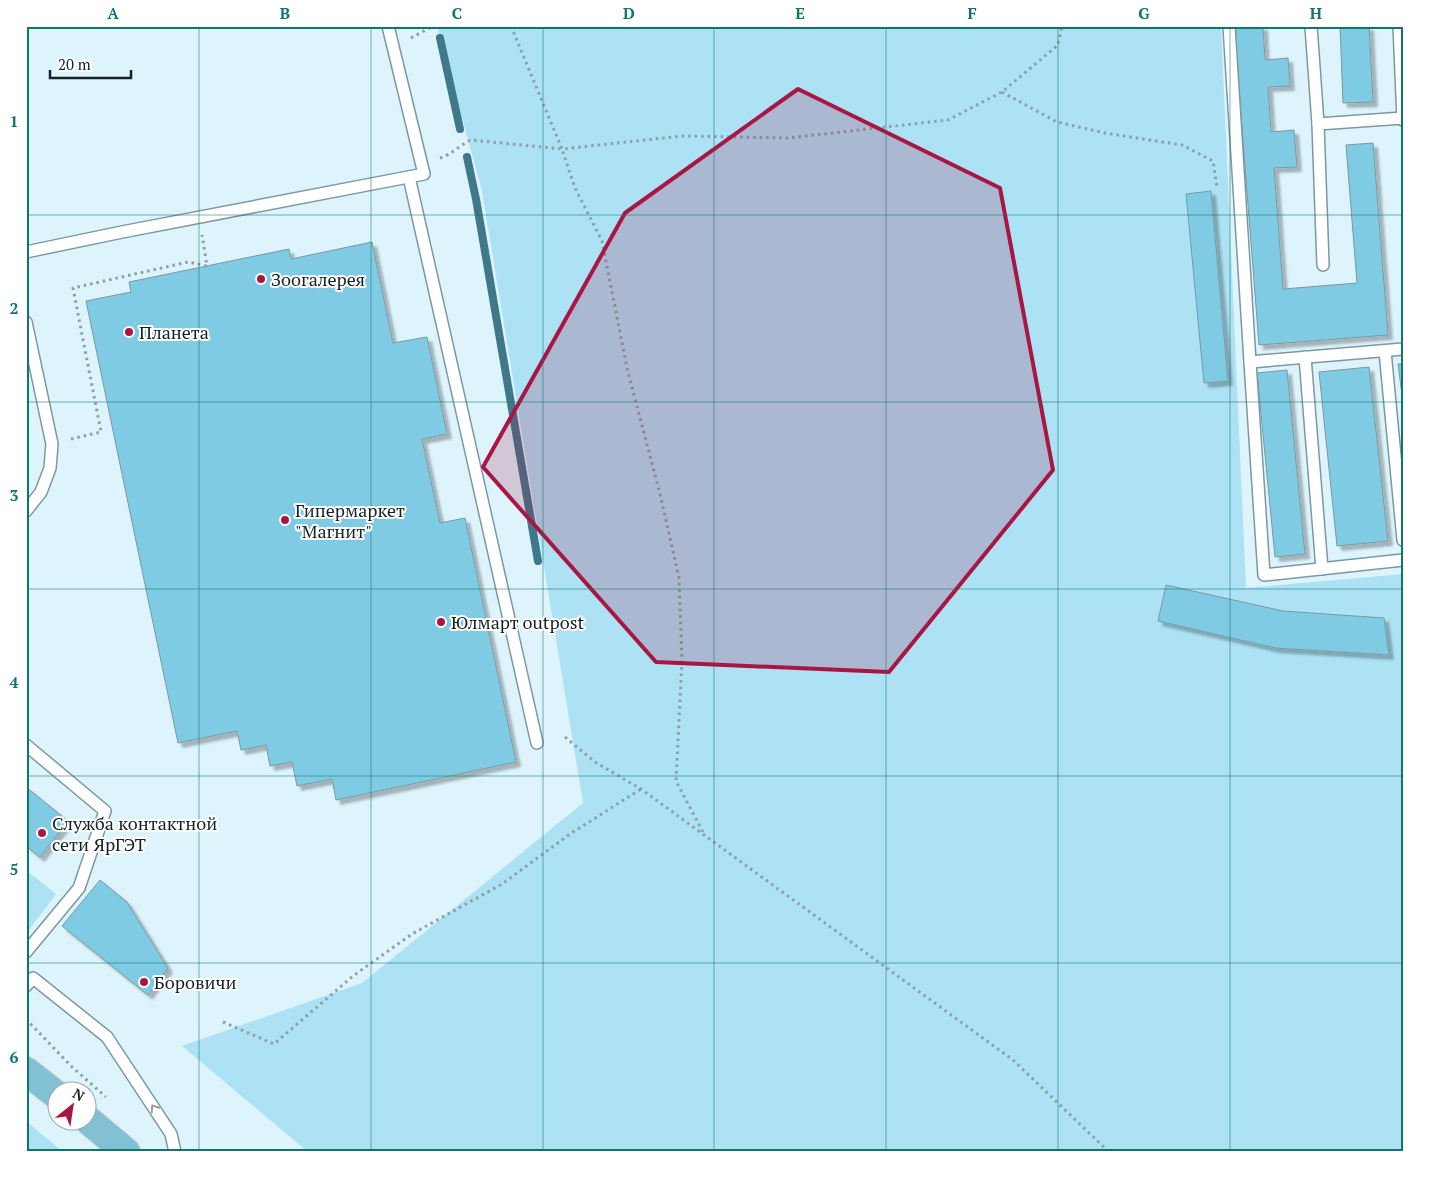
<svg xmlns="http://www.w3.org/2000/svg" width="1429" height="1178" font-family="'PT Serif',serif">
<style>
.green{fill:#ace2f4}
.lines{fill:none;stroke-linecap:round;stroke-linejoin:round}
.stream{stroke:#3f788a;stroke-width:8}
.building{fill:#7fcbe4;stroke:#7c98a1;filter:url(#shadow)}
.lane-casing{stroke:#7d98a1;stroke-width:14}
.primary-casing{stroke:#d0d3d3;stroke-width:30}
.path{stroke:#8c9fa5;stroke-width:3;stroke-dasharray:2.5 4;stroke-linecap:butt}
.lane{stroke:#fff;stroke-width:11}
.primary{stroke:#82c1d3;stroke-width:28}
.oneway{stroke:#969b9c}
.marked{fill:#aa1644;fill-opacity:0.2;stroke:#aa1644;stroke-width:4;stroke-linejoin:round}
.grid{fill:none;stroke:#0f766e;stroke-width:1;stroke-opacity:0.55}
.poi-dot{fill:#aa1644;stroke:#fff;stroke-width:2}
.labels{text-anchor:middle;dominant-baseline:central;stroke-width:4;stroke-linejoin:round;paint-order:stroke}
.poi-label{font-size:18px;fill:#162124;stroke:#fff;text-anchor:start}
.neatline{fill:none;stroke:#0f766e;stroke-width:2}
.grid-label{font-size:16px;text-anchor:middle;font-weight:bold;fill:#0f766e}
</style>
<defs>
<filter id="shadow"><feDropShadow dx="4.5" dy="4.5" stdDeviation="1" flood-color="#0004"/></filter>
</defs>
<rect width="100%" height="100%" fill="#ddf4fc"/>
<g class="green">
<path d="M437,26H1221L1246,588L1403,574V1152H308L182,1046L362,983L583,803L482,191Z"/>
<path d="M26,870L56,894L26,934Z"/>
<path d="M26,1121L63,1152H26Z"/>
</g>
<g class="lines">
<g class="stream">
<path d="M440,38L460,129"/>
<path d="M467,157L476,199L538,561"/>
</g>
</g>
<g class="building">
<path d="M1234,26H1263L1265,60L1288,58L1290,86L1268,87L1271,132L1294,130L1297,167L1274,168L1283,289L1357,283L1346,145L1373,143L1388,335L1259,345Z"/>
<path d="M1340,26H1369L1373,102L1343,103Z"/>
<path d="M1211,191L1228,381L1204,383L1186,194Z"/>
<path d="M372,242L393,343L427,337L447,434L422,439L440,523L465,518L516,762L336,800L332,779L297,786L292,762L270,766L266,745L241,750L237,731L178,743L86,301L131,292L129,282L289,249L291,259Z"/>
<path d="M1398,364H1403V403Z"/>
<path d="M1369,367L1388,541L1337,546L1319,372Z"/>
<path d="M1287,370L1305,554L1275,557L1257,373Z"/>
<path d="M1166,585L1283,611L1384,618L1389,655L1275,648L1158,621Z"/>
<path d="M26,787L68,821L40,857L26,846Z"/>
<path d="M100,880L127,902L168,968L148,995L62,926Z"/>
</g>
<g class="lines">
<defs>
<g id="lane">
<path d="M1229,26L1250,362L1403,349"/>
<path d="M1311,26L1318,124L1403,118"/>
<path d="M1399,26L1403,120"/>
<path d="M1318,124L1323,265"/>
<path d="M409,177L537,743"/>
<path d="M26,252L122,232L424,174L388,26"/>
<path d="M26,322L52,444L50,468L41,492L26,511"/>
<path d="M1385,351L1403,540"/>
<path d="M1305,357L1322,569"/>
<path d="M1250,362L1264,575L1403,560"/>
<path d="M26,745L105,811L79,888L26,952"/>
<path d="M26,986L33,978L107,1037L171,1134L175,1152"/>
</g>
<g id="primary">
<path d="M26,1071L58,1096"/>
<path d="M88,1120L126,1152"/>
</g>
</defs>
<use href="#lane" class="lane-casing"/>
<use href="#primary" class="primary-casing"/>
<g class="path">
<path d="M511,26L562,149L682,136L788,138L948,120L1002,92L1058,45L1062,26"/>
<path d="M411,38L433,26"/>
<path d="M1002,92L1057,122L1105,133L1182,145L1213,161L1217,188"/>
<path d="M440,158C451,155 461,144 471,140L562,149L575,188L602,241L627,368L661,498L679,578L682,661L676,781L704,834"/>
<path d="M71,439L101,432L73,288L188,262L207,266L202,235"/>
<path d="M565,737L595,762L641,789L1013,1060L1109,1152"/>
<path d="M26,1019L71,1066L106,1097"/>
<path d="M223,1022L274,1044L353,976L412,934L502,884L570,834L641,789"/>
</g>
<use href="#lane" class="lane"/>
<use href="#primary" class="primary"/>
</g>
<defs><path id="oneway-chevron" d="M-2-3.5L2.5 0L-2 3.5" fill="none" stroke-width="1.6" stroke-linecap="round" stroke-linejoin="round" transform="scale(1.25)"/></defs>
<use class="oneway" href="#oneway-chevron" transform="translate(154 1108) rotate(-123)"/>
<path class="marked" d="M798,89L1000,188L1053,470L889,672L656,662L483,467L625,213Z"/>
<path class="grid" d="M199,26V1152M371,26V1152M543,26V1152M714,26V1152M886,26V1152M1058,26V1152M1230,26V1152M26,215H1403M26,402H1403M26,589H1403M26,776H1403M26,963H1403"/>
<g class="poi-dot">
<circle cx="261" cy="279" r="5"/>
<circle cx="129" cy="332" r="5"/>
<circle cx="285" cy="520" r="5"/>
<circle cx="441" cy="622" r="5"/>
<circle cx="42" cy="833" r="5"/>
<circle cx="144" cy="982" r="5"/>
</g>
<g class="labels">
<g class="poi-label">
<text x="271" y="279">Зоогалерея</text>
<text x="139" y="332">Планета</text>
<text x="295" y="510">Гипермаркет<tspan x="295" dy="21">"Магнит"</tspan></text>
<text x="451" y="622">Юлмарт outpost</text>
<text x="52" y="823">Служба контактной<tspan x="52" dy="21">сети ЯрГЭТ</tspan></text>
<text x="154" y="982">Боровичи</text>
</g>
</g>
<rect width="1429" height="1178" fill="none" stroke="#ffffff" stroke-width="55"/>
<g transform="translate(72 1106) rotate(30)"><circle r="24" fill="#ffffff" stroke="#a2a6a7"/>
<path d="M0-4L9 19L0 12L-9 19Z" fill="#aa1644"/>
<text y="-8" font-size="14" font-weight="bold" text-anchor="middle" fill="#162124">N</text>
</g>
<path d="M50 70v8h81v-8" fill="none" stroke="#162124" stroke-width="2.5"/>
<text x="58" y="70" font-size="15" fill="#162124" stroke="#ffffff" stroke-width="4" paint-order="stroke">20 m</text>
<rect x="28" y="28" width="1374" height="1122" class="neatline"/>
<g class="grid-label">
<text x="113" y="19">A</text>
<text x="285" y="19">B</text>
<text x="457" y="19">C</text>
<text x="629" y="19">D</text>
<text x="800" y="19">E</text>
<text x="972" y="19">F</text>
<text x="1144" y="19">G</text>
<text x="1316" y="19">H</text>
<text x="14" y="127">1</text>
<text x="14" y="314">2</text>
<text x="14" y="501">3</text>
<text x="14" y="688">4</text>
<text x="14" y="875">5</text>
<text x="14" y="1063">6</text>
</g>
</svg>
